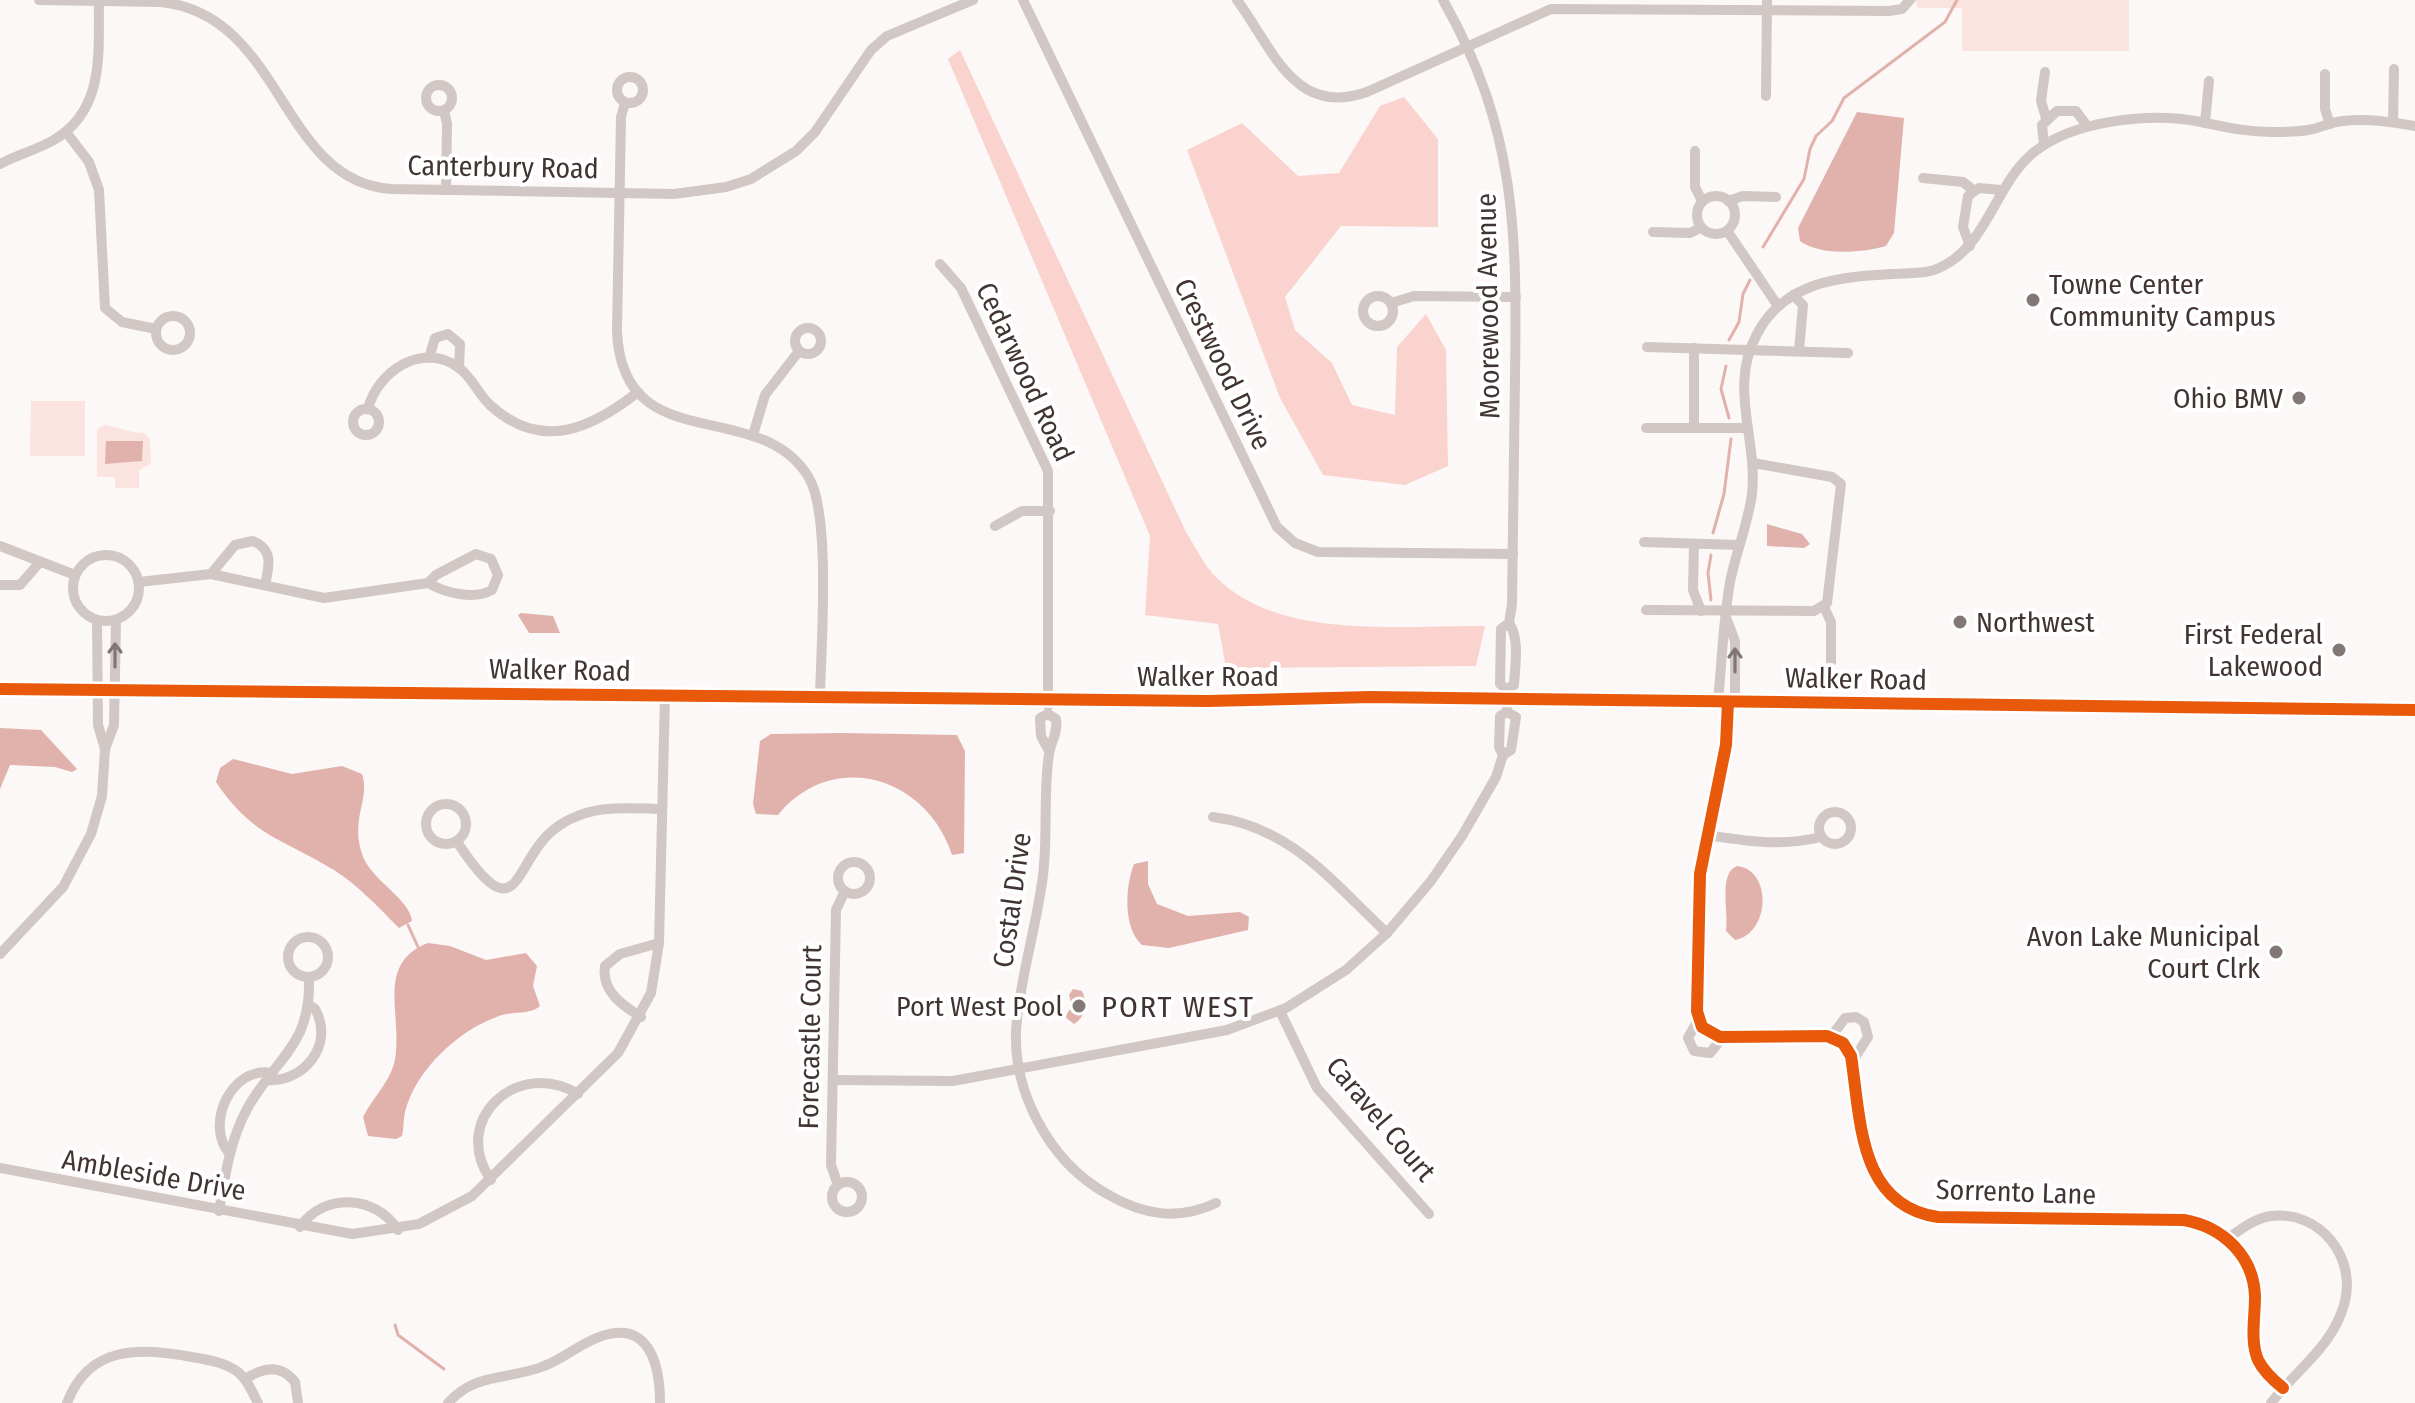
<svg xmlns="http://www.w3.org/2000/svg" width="2415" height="1403" font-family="'Fira Sans Condensed',sans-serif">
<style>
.green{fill:#fbe3e0}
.forest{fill:#fbd3ce}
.water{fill:#e1b1ab}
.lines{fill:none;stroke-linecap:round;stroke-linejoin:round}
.stream{stroke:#e1b1ab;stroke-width:3}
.street{stroke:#d1c7c5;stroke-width:10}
.secondary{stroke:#c8bcbb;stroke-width:14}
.cycleway-casing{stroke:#fff;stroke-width:17}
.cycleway{stroke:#e8590c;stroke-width:12}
.oneway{stroke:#827674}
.poi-dot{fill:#827977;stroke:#fff;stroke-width:3}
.labels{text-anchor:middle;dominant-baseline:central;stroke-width:8;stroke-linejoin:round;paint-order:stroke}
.street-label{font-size:28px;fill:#413432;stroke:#fff}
.poi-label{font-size:28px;fill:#413432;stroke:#fff;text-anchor:end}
.neighbourhood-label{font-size:30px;letter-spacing:2px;fill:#413432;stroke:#fff}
</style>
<rect width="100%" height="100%" fill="#fcf8f8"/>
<g class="green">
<path d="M1915,0H2129V51H1962V8H1918Z"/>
<path d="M31,401H85V456H30Z"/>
<path d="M103,425C119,426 128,433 145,433L150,439L151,464L139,470V488H115V477H97V430Z"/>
</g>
<g class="forest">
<path d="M960,50L1186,532C1195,546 1204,566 1217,578C1280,641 1402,625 1485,626L1476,666L1226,668L1218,624L1145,615L1150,536L948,59Z"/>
<path d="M1404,97L1438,139V227L1341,226L1285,297L1295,330L1332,363L1352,405L1395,415L1397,347L1426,314L1446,350L1448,466L1405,485L1323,475L1280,398L1187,150L1242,123L1298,176L1339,173L1380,106Z"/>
</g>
<g class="water">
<path d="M1857,112L1904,118L1894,233L1886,246C1862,253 1820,256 1800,241L1798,228Z"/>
<path d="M106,441H143L142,461L105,464Z"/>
<path d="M1767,524L1802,534L1810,544L1804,548L1767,546Z"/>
<path d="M521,613L553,616L560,633H529L518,615Z"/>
<path d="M0,728L41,730L77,769L72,772L55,767L10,765L0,789Z"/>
<path d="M843,733L957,735L965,751L964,853L952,855C927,777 833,748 778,815L756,814L753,804L760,741L771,734Z"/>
<path d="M233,759L292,774L342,766L362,774C371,799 348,821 364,859C374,881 410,900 412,921L399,928C379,908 358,885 334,870C282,838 253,837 216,782L220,768Z"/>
<path d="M1148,861V884L1157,904L1188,916L1240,912L1249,917L1248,930L1169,948L1142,945C1123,928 1125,887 1134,864Z"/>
<path d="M1737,866C1773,870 1770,934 1735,940L1726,931C1729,912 1718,873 1737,866Z"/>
<path d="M428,943L450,946L486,960L526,953L537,966L533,986L540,1006C531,1015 511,1011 499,1016C459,1030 416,1069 405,1112C403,1120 404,1128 402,1136L396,1139L368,1136L363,1117C372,1099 388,1084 394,1064C405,1019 373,964 428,943Z"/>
<path d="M1073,989L1082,991C1088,1004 1086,1016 1074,1024L1065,1017L1072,1006L1069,995Z"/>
</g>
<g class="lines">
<g class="stream">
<path d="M1763,247L1804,179L1810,149L1816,136L1832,121L1844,98L1945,22L1957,0"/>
<path d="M1729,340L1739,322L1743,294L1750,280"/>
<path d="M1726,366L1721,389L1729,418"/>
<path d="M1713,533L1724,494L1731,439"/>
<path d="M1711,555L1708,573L1711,600"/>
<path d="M408,925L418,947"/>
<path d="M395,1325L398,1335L444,1369"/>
</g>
<g class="street">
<path d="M39,0L161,2C284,15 279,181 391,189L674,194L726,187L751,179L796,151L815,132L871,50L887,36L973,0"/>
<path d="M1023,0L1277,527L1295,543L1318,552L1513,554"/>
<path d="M1237,0C1272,47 1294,118 1367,92L1551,9L1889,11L1902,9L1910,0"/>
<path d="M1443,0C1517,130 1517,234 1515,378C1514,453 1513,528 1512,604L1509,623L1501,629L1500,684L1507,689L1514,685C1515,666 1520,638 1509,623"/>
<path d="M2045,72L2041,101L2046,118"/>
<path d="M2325,74V109L2330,124"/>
<circle cx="630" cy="90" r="13"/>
<circle cx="439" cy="98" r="13"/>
<path d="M1766,96L1767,0"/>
<path d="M625,103L621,117L617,331C622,461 761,395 809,478C831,515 821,648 820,696"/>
<path d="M444,111L447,124L446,190"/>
<path d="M2393,122L2394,69"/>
<path d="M2205,123L2209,81"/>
<path d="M66,132L89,162L99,190L105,308L122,322L156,329"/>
<path d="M2044,145L2042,125L2057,111H2076L2087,126"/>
<path d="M1695,151V187L1702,201"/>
<path d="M0,164C17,155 36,150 52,141C106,111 98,52 99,0"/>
<path d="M1923,178L1963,182L1973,190"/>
<circle cx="1716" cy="215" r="19"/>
<path d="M1728,201L1743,196L1776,197"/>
<path d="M1653,232L1690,233L1700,228"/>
<path d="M1728,232L1778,306"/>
<path d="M1970,246L1963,227L1968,196L1979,188L2001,190"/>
<path d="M940,264L961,288L1048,471V706"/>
<path d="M1793,295L1803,305L1799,351"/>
<circle cx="1378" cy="311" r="15"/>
<path d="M1391,303L1414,296L1516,297"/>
<circle cx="173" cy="333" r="17"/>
<circle cx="808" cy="341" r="13"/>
<path d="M1647,347L1848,353"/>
<path d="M429,358L435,338L448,334L460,344L459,368"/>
<circle cx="366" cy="422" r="13"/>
<path d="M368,409C377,372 422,341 458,367C472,377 478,394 490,405C541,452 591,429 638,392"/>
<path d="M1646,428H1745"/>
<path d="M1694,428V348"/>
<path d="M753,435L765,395L799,351"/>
<path d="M995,526L1022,511H1050"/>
<path d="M1644,542L1739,545"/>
<path d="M1694,544L1693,590L1701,611"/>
<path d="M0,546L75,575"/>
<circle cx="106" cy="588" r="33"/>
<path d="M211,574L235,545L253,541C274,550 269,566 265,585"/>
<path d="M139,582L211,574L324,598L428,583C445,593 474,600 492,590L498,575L491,559L476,554L436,575L428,583"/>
<path d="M0,585H20L40,562"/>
<path d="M1824,607L1831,622V662"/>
<path d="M1646,610L1814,611L1827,603L1841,484L1832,477L1753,463"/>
<path d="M97,620L98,725L105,749"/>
<path d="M1727,620L1735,641V702"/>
<path d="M1718,701C1722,661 1723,622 1730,582C1736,552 1748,524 1752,494C1758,439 1728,387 1757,334C1785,281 1839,277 1892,274C1906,273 1921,274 1934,270C1987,251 1993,186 2033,153C2073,120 2151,112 2201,122C2226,127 2246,132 2272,132C2284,132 2296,132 2308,130C2320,128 2331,122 2343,121C2367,118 2391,122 2415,126"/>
<path d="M1728,702L1726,745L1700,874L1697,1011L1702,1027L1720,1037L1827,1036L1843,1043L1851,1056C1861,1120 1858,1205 1938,1217L2184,1220C2223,1227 2254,1256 2255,1297C2255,1318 2250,1341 2258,1360C2264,1372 2273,1380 2283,1388"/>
<path d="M1507,712L1516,717L1511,750L1503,755L1499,747L1500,716L1507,712V695"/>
<path d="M1049,751L1041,736L1040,718L1048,714L1056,719C1058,734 1051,741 1049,754C1043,793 1048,836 1043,875C1037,924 1022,971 1017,1019C1009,1087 1048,1161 1107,1194C1143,1215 1178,1221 1216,1203"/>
<circle cx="446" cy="824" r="20"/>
<circle cx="1835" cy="828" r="16"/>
<path d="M1213,817C1292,827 1332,882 1387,933"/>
<path d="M1706,835C1747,841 1780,847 1821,837"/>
<path d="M457,842C523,941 511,856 560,825C591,804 625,808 662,809"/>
<circle cx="854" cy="878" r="16"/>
<circle cx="308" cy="957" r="20"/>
<path d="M0,954L63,887L91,834L102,796L105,749L114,725L116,620"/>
<path d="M1280,1011L1317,1088L1429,1214"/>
<path d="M641,1017C622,1005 601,991 605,966L620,954L659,943"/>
<path d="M1698,1020L1688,1038L1694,1051L1710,1053L1723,1037"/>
<path d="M1831,1037L1845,1018L1856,1017L1864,1022L1868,1037L1852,1062"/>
<path d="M267,1080C304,1083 335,1044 315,1009L309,1005"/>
<path d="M833,1080L953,1081L1227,1030L1286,1008L1346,970L1387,933L1431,881L1462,836L1496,777L1503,755"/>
<path d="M230,1154C204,1126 231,1065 272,1073"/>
<path d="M0,1168L352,1234L419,1224L472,1196L618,1053L651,993L659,943L665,695"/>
<path d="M491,1180C449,1120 518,1057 578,1094"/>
<circle cx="847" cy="1197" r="15"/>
<path d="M838,1185L831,1165L836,910L845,891"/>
<path d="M219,1211C225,1176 230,1140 247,1109C277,1055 311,1047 309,978"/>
<path d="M300,1227C324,1192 376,1195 398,1230"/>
<path d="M2227,1239C2241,1229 2253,1219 2271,1216C2320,1210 2358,1258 2344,1305C2332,1347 2297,1369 2271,1403"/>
<path d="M245,1379C263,1368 280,1363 295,1382L298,1403"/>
<path d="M67,1403C89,1344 141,1348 192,1357C208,1360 225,1362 238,1372C248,1380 252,1392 258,1403"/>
<path d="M448,1403C475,1372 510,1380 544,1366C565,1358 583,1341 605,1335C652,1322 660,1370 660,1403"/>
</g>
<path class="secondary" d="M0,689L1207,701L1371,697L2415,710"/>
<defs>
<g id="cycleway">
<path d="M0,689L1207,701L1371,697L2415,710"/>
<path d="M1728,702L1726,745L1700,874L1697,1011L1702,1027L1720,1037L1827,1036L1843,1043L1851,1056C1861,1120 1858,1205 1938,1217L2184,1220C2223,1227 2254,1256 2255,1297C2255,1318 2250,1341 2258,1360C2264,1372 2273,1380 2283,1388"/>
</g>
</defs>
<use href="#cycleway" class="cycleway-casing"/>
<use href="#cycleway" class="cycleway"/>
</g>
<defs><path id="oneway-shaft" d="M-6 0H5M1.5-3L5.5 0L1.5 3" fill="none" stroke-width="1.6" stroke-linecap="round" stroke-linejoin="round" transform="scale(2)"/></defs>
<g class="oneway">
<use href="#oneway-shaft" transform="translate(115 655) rotate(-90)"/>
<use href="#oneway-shaft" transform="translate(1735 660) rotate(-90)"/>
</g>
<g class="poi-dot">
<circle cx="2033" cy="300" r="8"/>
<circle cx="2299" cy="398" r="8"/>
<circle cx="1960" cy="622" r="8"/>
<circle cx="2339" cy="650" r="8"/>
<circle cx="2276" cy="952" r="8"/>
<circle cx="1079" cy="1006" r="8"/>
</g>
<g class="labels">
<g class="street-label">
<text transform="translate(503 167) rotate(1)">Canterbury Road</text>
<text transform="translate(1488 306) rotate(-91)">Moorewood Avenue</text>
<text transform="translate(1223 364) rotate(64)">Crestwood Drive</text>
<text transform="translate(1025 372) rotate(65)">Cedarwood Road</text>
<text transform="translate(560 670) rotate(1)">Walker Road</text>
<text x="1208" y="676">Walker Road</text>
<text transform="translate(1856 679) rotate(1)">Walker Road</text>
<text transform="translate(1012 900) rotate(-82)">Costal Drive</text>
<text transform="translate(810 1037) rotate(-89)">Forecastle Court</text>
<text transform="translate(1381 1119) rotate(50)">Caravel Court</text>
<text transform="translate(154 1175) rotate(10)">Ambleside Drive</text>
<text transform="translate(2016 1192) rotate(2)">Sorrento Lane</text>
</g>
<g class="poi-label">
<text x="2049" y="284" text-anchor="start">Towne Center<tspan x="2049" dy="32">Community Campus</tspan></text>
<text x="2283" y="398">Ohio BMV</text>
<text x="1976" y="622" text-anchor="start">Northwest</text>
<text x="2323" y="634">First Federal<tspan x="2323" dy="32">Lakewood</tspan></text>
<text x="2260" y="936">Avon Lake Municipal<tspan x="2260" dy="32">Court Clrk</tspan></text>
<text x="1063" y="1006">Port West Pool</text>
</g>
<g class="neighbourhood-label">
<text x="1178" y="1007">PORT WEST</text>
</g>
</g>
</svg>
